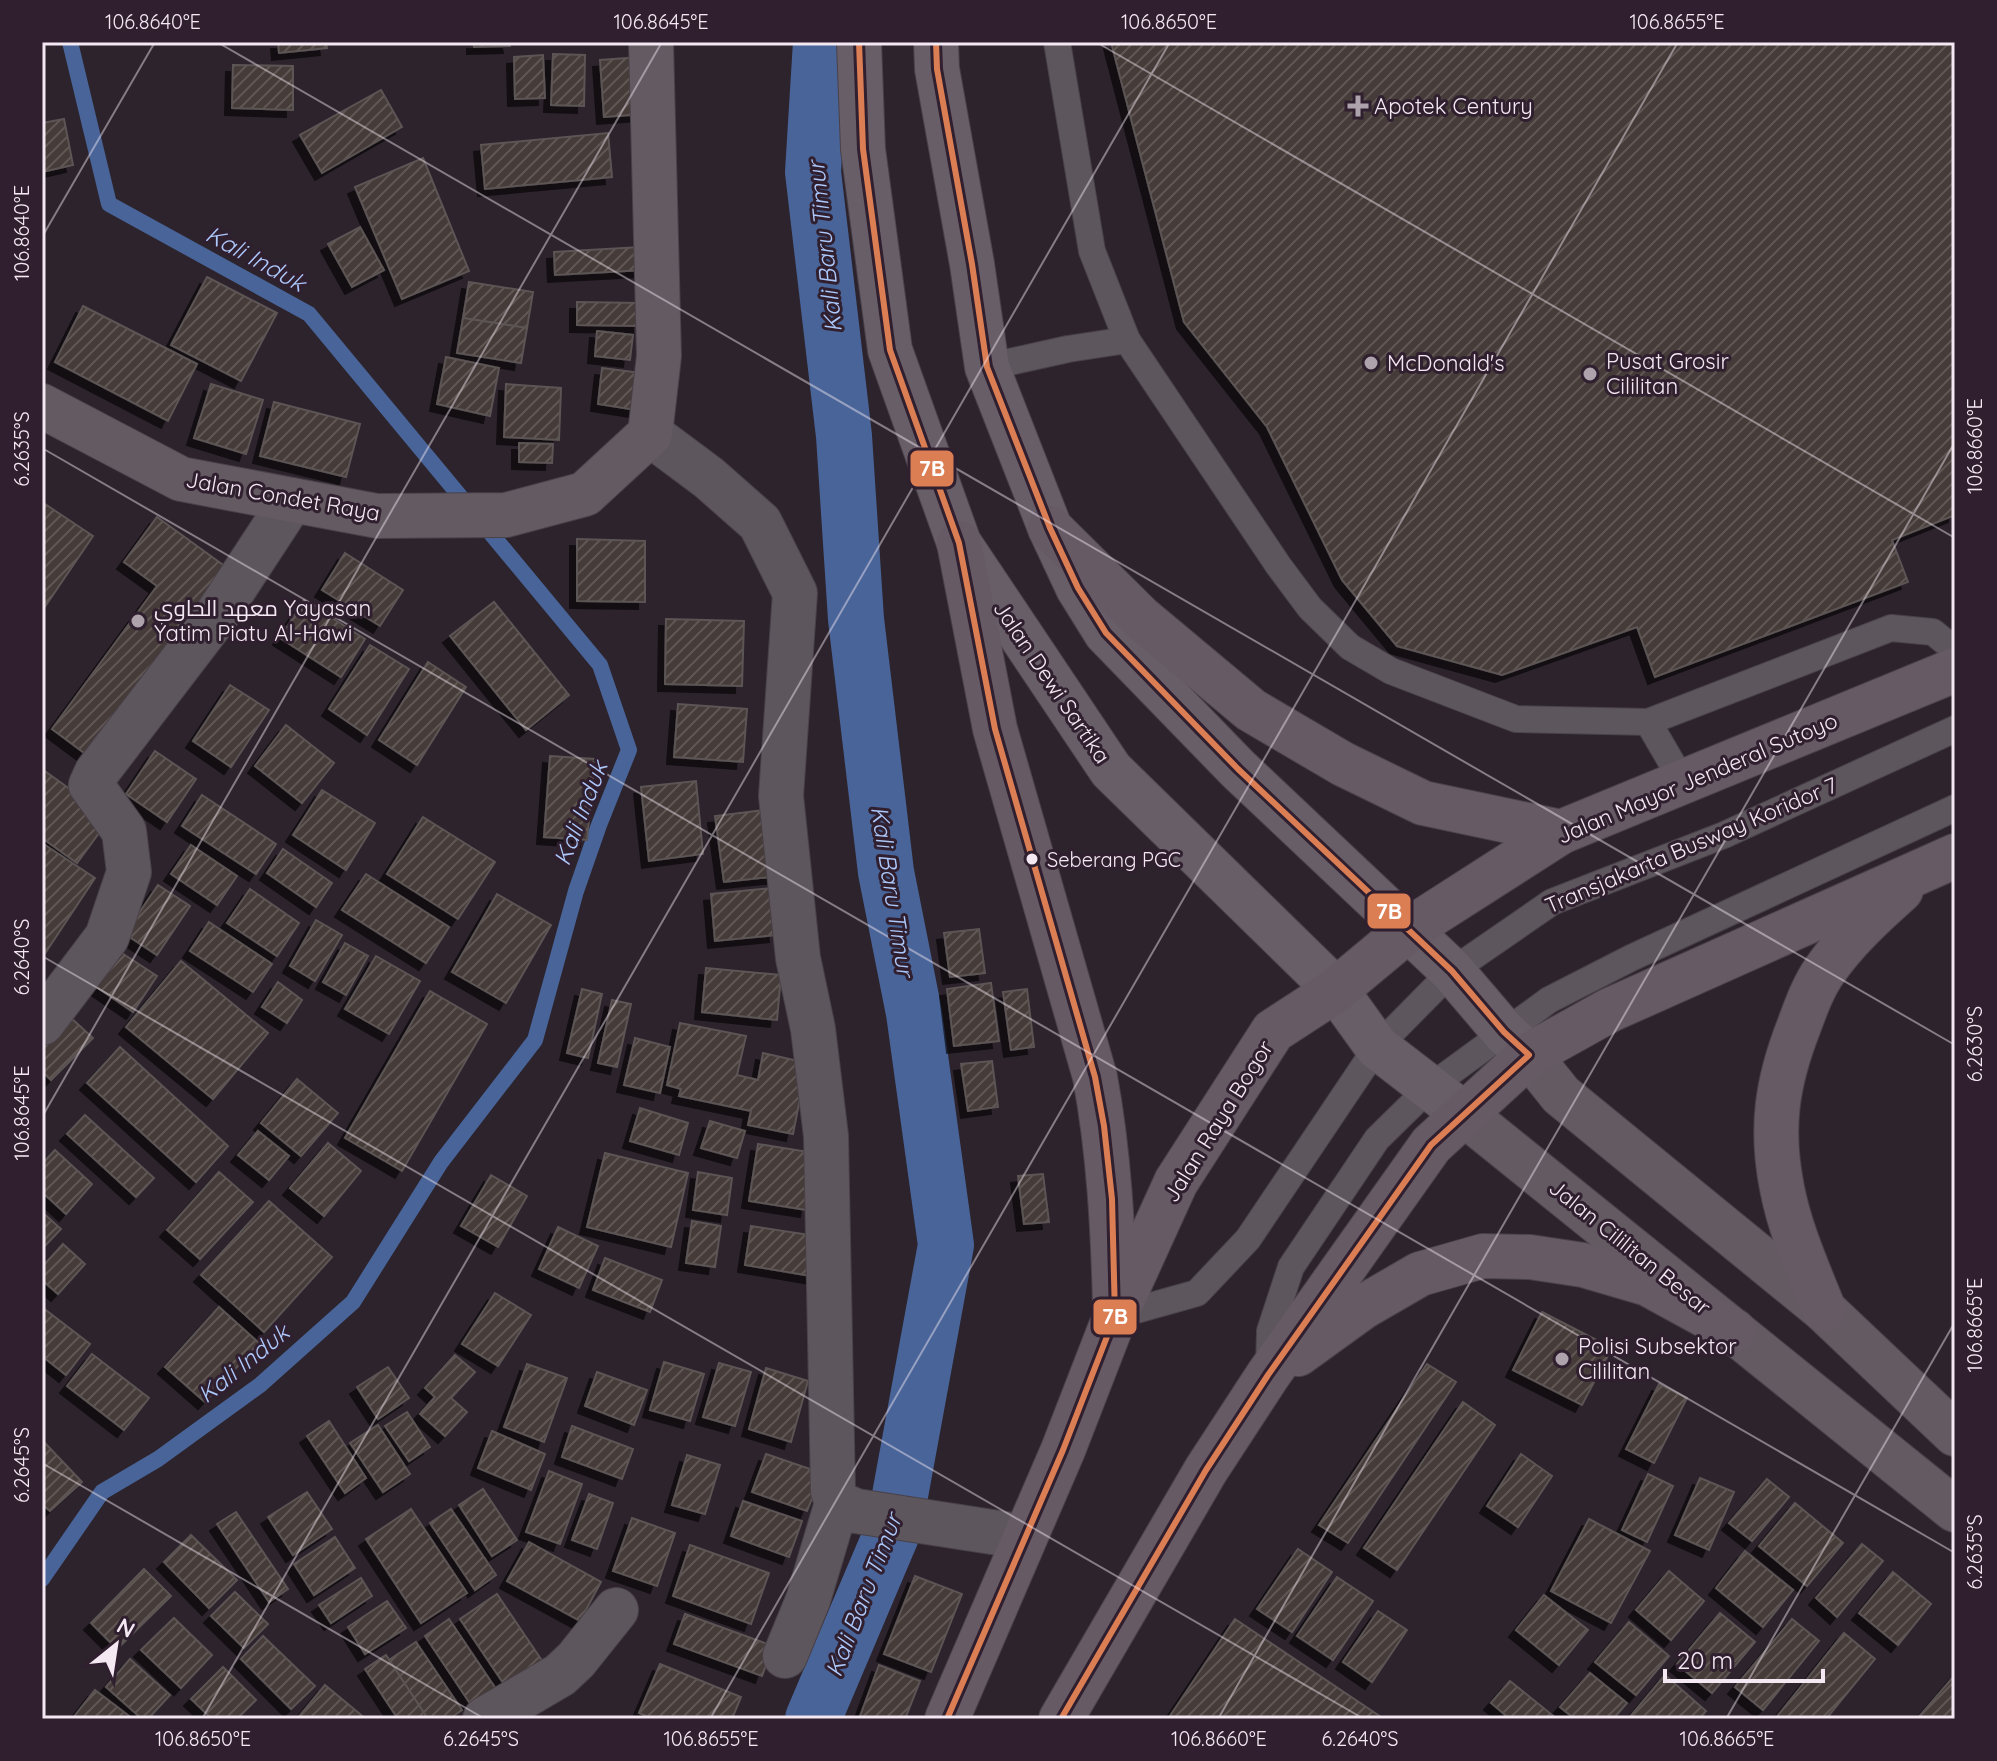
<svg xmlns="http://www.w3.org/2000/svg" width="1997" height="1761" font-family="Quicksand,Cairo,sans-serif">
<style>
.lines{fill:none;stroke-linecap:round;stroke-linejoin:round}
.stream{stroke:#496498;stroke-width:16}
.canal{stroke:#496498;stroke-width:56}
.building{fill:url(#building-hatch);stroke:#5c5454;stroke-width:2;filter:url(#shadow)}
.lane-casing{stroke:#494149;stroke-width:28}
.street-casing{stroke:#494149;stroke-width:46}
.secondary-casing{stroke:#494149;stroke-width:46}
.primary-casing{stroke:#494149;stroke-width:46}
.highway-casing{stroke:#494149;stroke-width:46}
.lane{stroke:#5d565c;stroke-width:26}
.street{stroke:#5d565c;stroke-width:44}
.secondary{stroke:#635a62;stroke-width:44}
.primary{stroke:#685e68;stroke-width:44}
.highway{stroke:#665a65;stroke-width:44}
.bus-1-casing{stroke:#301f2f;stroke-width:12}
.bus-1{stroke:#dc7e54;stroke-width:6}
.ticks{fill:none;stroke:#f4e8f3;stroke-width:2;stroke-opacity:0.45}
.poi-dot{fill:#aea3ad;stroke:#301f2f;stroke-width:3}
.bus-dot{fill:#f4e8f3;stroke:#301f2f;stroke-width:3}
.labels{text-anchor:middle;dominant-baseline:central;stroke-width:6;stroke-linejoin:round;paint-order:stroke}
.bus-label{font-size:20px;fill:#f4e8f3;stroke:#301f2f;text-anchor:start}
.poi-label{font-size:22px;fill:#f4e8f3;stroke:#301f2f;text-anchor:start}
.street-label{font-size:22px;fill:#f4e8f3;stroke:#301f2f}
.water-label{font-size:24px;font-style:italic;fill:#adc8fa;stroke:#301f2f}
.line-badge{stroke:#301f2f;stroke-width:3}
.badge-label{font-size:22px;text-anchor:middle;font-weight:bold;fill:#fff}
.neatline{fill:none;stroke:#f4e8f3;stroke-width:3}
.ticks-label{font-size:20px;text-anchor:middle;fill:#f4e8f3}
</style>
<defs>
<pattern id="building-hatch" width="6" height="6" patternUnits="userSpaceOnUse" patternTransform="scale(2)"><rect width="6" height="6" fill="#453b37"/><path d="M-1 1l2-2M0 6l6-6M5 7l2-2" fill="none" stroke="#605754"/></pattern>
<filter id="shadow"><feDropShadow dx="-7" dy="7" stdDeviation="0" flood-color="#0009"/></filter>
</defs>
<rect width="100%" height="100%" fill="#2c232c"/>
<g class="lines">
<path class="stream" d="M42,1579L102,1492L158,1459L260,1385L353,1302L441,1162L535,1040L576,891L599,825L629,750L600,665L309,314L109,204L70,42"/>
<path class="canal" d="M813,1719L894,1528L946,1245L914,1013L886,872L856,619L844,436L813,172L821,42"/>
</g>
<g class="building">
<path d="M278,42H326L327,48L279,53Z"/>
<path d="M474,42H509L510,46L474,47Z"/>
<path d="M1111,42H1955V515L1892,540L1908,582L1655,677L1637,627L1502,675L1397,646L1342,580L1267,427L1184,322Z"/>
<path d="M553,54L585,55L584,106L551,105Z"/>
<path d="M543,55L545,98L515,99L514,57Z"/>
<path d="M641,57L644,114L604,117L600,60Z"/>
<path d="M233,65L293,66V110L232,108Z"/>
<path d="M381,90L402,127L322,173L300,135Z"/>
<path d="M64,119L73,165L42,172V123Z"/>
<path d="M608,133L612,177L485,189L481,145Z"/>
<path d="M423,158L469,271L402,299L355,187Z"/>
<path d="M360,227L384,270L352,287L328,244Z"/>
<path d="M641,247L644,270L555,275L554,252Z"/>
<path d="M207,277L277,313L241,381L171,345Z"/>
<path d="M469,282L533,292L527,328L463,318Z"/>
<path d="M577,302L640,303V326L577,325Z"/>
<path d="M83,306L197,364L168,421L55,362Z"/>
<path d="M463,318L527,328L521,363L457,353Z"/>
<path d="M597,331L633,335L630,360L595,356Z"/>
<path d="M446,357L499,368L490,416L437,404Z"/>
<path d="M602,368L642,373L637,410L598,404Z"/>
<path d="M211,384L263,400L246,454L194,438Z"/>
<path d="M506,384L561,388L559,440L504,437Z"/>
<path d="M274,402L360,424L346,477L260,456Z"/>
<path d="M519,443L553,444L552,463L519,462Z"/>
<path d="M42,502L93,536L42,611Z"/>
<path d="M157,517L237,575L99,764L52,729L157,586L124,562Z"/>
<path d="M577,539L645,541V602L577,601Z"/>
<path d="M345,553L403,590L380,626L322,590Z"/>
<path d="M304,600L365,639L341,677L280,638Z"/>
<path d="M494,602L569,695L526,730L450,636Z"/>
<path d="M666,619L744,621L742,686L665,684Z"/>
<path d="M370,645L409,669L367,735L329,709Z"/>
<path d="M428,662L466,687L417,765L379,740Z"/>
<path d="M230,685L269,710L231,767L193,741Z"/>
<path d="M678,704L747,709L743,762L674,757Z"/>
<path d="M286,725L334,763L302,803L255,766Z"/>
<path d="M155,751L196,779L167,822L126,794Z"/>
<path d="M550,756L595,759L587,840L544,837Z"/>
<path d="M42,769L110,818L77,863L42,838Z"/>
<path d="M696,781L703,854L649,861L641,787Z"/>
<path d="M322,790L375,823L346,870L293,835Z"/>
<path d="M202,795L276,844L256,874L182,826Z"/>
<path d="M773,809L780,876L724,882L715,816Z"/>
<path d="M423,817L495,862L458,919L387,874Z"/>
<path d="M42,843L95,878L42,958Z"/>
<path d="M191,845L237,876L217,905L171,874Z"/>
<path d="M283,849L332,883L316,907L267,873Z"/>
<path d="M366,874L449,927L426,963L342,910Z"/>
<path d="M158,885L190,906L157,955L125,934Z"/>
<path d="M771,888L776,935L715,941L711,894Z"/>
<path d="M250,889L299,923L277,956L227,923Z"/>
<path d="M497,894L551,925L506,1003L452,972Z"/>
<path d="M316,920L342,935L315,981L290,966Z"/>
<path d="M209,922L272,964L253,992L190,951Z"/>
<path d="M979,929L985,973L950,977L944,933Z"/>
<path d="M345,943L368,956L346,995L323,982Z"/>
<path d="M108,944L157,976L133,1012L85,979Z"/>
<path d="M376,956L420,981L389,1034L345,1009Z"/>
<path d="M181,961L268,1033L213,1099L126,1027Z"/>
<path d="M706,968L781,975L777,1020L702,1012Z"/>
<path d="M278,982L302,1000L287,1023L262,1007Z"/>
<path d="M991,983L999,1041L954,1046L947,989Z"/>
<path d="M582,989L602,994L588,1058L567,1053Z"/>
<path d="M1027,989L1034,1047L1011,1050L1003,992Z"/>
<path d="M430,991L487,1024L402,1171L345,1138Z"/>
<path d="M612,1000L631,1004L617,1067L598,1063Z"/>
<path d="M70,1017L93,1038L51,1080L42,1071V1044Z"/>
<path d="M680,1023L746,1036L737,1075L758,1080L763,1053L807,1063L793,1134L748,1125L751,1111L679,1096L681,1089L667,1085Z"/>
<path d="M635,1038L670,1047L660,1093L624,1085Z"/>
<path d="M120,1047L228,1146L196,1182L87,1083Z"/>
<path d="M992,1061L998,1107L968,1111L961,1064Z"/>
<path d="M297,1079L338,1113L301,1156L261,1123Z"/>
<path d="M640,1108L688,1123L679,1155L630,1141Z"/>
<path d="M85,1115L154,1178L136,1197L67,1134Z"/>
<path d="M710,1121L745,1131L737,1158L701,1148Z"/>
<path d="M258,1131L289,1156L269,1180L238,1155Z"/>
<path d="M328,1143L361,1171L324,1216L290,1188Z"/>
<path d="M758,1144L815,1153L807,1210L749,1201Z"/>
<path d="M55,1150L92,1184L66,1214L42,1192V1164Z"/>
<path d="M605,1153L688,1173L671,1247L587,1227Z"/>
<path d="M219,1172L253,1202L200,1259L167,1230Z"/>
<path d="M698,1172L732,1178L727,1215L693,1210Z"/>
<path d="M1043,1174L1049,1222L1024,1224L1018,1176Z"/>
<path d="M491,1175L527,1196L498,1247L461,1226Z"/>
<path d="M269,1201L332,1257L264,1332L201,1275Z"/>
<path d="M42,1212L61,1229L42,1249Z"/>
<path d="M692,1221L721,1226L715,1267L686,1263Z"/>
<path d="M751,1226L823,1237L817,1277L745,1265Z"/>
<path d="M558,1227L598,1246L579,1288L539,1269Z"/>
<path d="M63,1244L85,1264L58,1294L42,1280V1267Z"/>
<path d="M605,1258L662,1280L650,1312L593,1290Z"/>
<path d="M495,1293L531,1315L498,1366L462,1344Z"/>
<path d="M42,1307L90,1344L66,1375L42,1356Z"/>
<path d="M219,1307L259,1343L205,1402L165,1367Z"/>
<path d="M1542,1312L1612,1348L1582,1405L1513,1370Z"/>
<path d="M92,1354L149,1398L124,1430L67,1386Z"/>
<path d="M455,1355L475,1372L451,1398L467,1412L445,1436L420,1414L435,1397L425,1388Z"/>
<path d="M664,1362L704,1374L690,1421L650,1410Z"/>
<path d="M719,1363L751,1372L735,1426L703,1417Z"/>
<path d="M527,1364L567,1378L544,1442L504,1427Z"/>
<path d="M1427,1364L1456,1382L1348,1543L1319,1525Z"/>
<path d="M388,1367L409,1398L378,1419L357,1387Z"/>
<path d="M766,1368L808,1381L791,1442L749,1429Z"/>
<path d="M597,1372L647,1390L634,1425L585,1406Z"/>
<path d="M1659,1384L1687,1398L1654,1463L1626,1449Z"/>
<path d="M1463,1402L1495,1425L1397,1570L1364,1548Z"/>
<path d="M407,1412L430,1447L409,1461L385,1426Z"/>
<path d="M329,1421L366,1478L345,1493L307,1436Z"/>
<path d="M378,1425L410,1474L383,1492L350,1443Z"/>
<path d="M572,1426L633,1449L622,1479L562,1457Z"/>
<path d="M492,1431L545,1454L531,1490L478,1468Z"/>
<path d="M44,1442L82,1482L50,1511L42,1504Z"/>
<path d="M766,1454L822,1473L807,1511L752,1492Z"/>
<path d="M1521,1454L1552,1476L1518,1527L1487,1506Z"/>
<path d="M687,1455L720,1465L705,1514L672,1505Z"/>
<path d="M549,1471L582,1484L560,1544L526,1532Z"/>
<path d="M1648,1474L1673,1486L1647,1542L1622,1530Z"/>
<path d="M1700,1478L1734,1492L1709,1550L1675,1535Z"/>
<path d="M1767,1479L1789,1497L1752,1541L1729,1523Z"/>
<path d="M483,1489L517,1540L492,1556L459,1505Z"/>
<path d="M307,1492L332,1529L293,1555L268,1517Z"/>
<path d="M589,1494L613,1503L597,1549L572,1540Z"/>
<path d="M743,1501L802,1521L789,1557L731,1536Z"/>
<path d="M1795,1503L1843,1543L1807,1586L1759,1546Z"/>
<path d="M411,1509L467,1593L421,1623L366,1539Z"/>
<path d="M451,1509L496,1575L475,1590L430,1523Z"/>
<path d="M236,1512L288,1589L269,1602L217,1524Z"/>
<path d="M632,1518L675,1533L657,1586L613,1571Z"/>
<path d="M1589,1519L1650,1551L1611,1623L1551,1591Z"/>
<path d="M191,1535L237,1580L209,1608L164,1562Z"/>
<path d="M335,1537L355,1568L314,1595L294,1564Z"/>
<path d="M529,1542L601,1582L580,1621L507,1581Z"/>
<path d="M1862,1544L1883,1561L1837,1617L1816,1598Z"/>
<path d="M690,1545L769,1573L751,1624L673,1596Z"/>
<path d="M1298,1549L1332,1572L1292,1632L1257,1609Z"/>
<path d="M1745,1551L1793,1590L1763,1627L1716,1588Z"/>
<path d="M144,1569L171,1596L117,1649L91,1623Z"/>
<path d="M1669,1571L1704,1601L1671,1640L1636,1610Z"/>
<path d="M1893,1572L1931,1604L1898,1645L1859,1613Z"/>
<path d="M915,1576L962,1594L931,1672L884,1654Z"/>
<path d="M1337,1577L1373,1601L1333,1660L1297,1636Z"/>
<path d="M361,1578L372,1596L331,1623L319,1605Z"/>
<path d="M235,1592L268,1624L244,1648L211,1616Z"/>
<path d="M497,1594L549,1671L512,1696L460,1619Z"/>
<path d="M1544,1595L1588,1630L1559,1665L1516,1630Z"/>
<path d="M387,1601L406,1628L365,1654L348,1627Z"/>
<path d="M1378,1611L1407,1630L1372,1682L1343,1662Z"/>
<path d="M1720,1613L1755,1642L1712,1693L1677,1664Z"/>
<path d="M685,1614L773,1646L762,1676L674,1644Z"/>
<path d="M174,1618L212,1655L181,1688L141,1650Z"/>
<path d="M449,1619L496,1689L471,1705L425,1636Z"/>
<path d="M1235,1619L1384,1719H1168Z"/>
<path d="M1792,1619L1819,1641L1763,1710L1735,1687Z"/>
<path d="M1629,1622L1669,1656L1636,1695L1595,1662Z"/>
<path d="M1844,1633L1875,1659L1826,1719H1775Z"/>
<path d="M263,1636L315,1686L291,1709L241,1659Z"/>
<path d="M416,1642L462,1710L449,1719H428L389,1660Z"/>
<path d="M386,1655L428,1719H398L365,1669Z"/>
<path d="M130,1659L170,1695L148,1719H142L106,1687Z"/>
<path d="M660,1664L741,1697L732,1719H654L639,1713Z"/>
<path d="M879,1665L920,1681L905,1719H859Z"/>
<path d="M223,1667L256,1700L237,1719H212L191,1699Z"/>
<path d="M1590,1673L1627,1703L1613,1719H1575L1560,1707Z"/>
<path d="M1665,1675L1706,1711L1699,1719H1628Z"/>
<path d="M1955,1675V1719H1917Z"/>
<path d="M1510,1681L1557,1719H1510L1491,1703Z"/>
<path d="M325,1685L366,1719H297Z"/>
<path d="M95,1690L133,1719H74L73,1718Z"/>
</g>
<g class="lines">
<defs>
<g id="lane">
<path d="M1057,42L1092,251L1127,340L1278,565L1310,608L1350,647L1391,671L1516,719L1648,722L1891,628L1933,632L1955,650"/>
<path d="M987,367L1068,349L1127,340"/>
<path d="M1648,722L1683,782"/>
<path d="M1115,1316L1197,1293L1248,1239L1377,1047L1452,971L1552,902L1724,835L1955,729"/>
<path d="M1269,1367L1270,1331L1291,1267L1377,1139L1430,1087L1549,1000L1631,958L1955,808"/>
</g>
<g id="street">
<path d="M650,434L709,478L760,523L795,593L781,796L798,958L813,1029L826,1136L833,1491L837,1503L808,1600L785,1656"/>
<path d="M42,1023L107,937L129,872L124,831L91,785L97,772L214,619L292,500"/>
<path d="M837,1503L856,1511L1024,1537"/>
<path d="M485,1719L560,1675L576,1660L616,1610"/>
</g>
<g id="secondary">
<path d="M42,406L181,479L377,516L506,515L585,494L650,434L659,356L651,42"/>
<path d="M1529,1055L1561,1095L1824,1310L1955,1434"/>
<path d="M1464,1114L1955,1510"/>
</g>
<g id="primary">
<path d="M859,42L863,149L890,350L959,543L1111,770L1336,990L1377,1047L1464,1114"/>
<path d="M936,42L937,69L972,264L987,367L1050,528L1078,588L1106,633L1238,769L1452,971L1504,1032L1529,1055"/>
</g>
<g id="highway">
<path d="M1050,528L1141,618L1251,710L1343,764L1423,803L1561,832"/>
<path d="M959,543L995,729L1095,1077C1109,1153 1113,1228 1115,1305"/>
<path d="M1824,1310C1808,1270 1790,1230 1782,1188C1770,1128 1777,1082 1799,1026C1806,1007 1813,987 1825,970C1846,940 1873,915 1901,890"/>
<path d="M1298,1354L1363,1307L1420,1274L1483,1256L1530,1257L1583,1265L1648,1284L1734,1331"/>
<path d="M947,1719L1063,1450L1115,1316L1176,1182L1273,1031L1336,990L1408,930L1561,832L1955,670"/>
<path d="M1061,1719L1206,1470L1268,1375L1431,1145L1529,1055L1610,1010L1955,856"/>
</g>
</defs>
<use href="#lane" class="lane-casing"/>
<use href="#street" class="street-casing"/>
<use href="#secondary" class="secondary-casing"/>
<use href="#primary" class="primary-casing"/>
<use href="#highway" class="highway-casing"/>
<use href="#lane" class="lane"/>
<use href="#street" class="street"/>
<use href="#secondary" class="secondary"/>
<use href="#primary" class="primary"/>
<use href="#highway" class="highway"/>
<defs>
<g id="bus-1">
<path d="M859,42L863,149L890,350L959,543L995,729L1095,1077L1104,1126L1112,1199L1115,1316L1063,1450L947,1719"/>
<path d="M936,42L937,69L972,264L987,367L1050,528L1078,588L1106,633L1238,769L1452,971L1504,1032L1529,1055L1431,1145L1268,1375L1206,1470L1061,1719"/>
</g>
</defs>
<use href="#bus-1" class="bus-1-casing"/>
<use href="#bus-1" class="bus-1"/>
</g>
<path class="ticks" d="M217,42L1955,1045M1096,42L1955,538M42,237L155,42M42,448L1955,1553M42,956L1364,1719M42,1117L662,42M42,1463L485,1719M202,1719L1170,42M710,1719L1678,42M1218,1719L1955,442M1726,1719L1955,1322"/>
<g class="poi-dot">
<path d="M1354 94h8v8h8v8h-8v8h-8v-8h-8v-8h8z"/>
<circle cx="1371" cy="363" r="8"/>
<circle cx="1590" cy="374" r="8"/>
<circle cx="138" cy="621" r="8"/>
<circle cx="1562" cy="1359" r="8"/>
</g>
<circle class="bus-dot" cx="1032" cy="859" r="7"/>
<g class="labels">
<g class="bus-label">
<text x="1047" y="859">Seberang PGC</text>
</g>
<g class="poi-label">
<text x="1374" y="106">Apotek Century</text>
<text x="1606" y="361">Pusat Grosir<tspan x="1606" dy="25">Cililitan</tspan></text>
<text x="1387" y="363">McDonald's</text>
<text x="154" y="608">معهد الحاوي Yayasan<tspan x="154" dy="25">Yatim Piatu Al-Hawi</tspan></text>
<text x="1578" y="1346">Polisi Subsektor<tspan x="1578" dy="25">Cililitan</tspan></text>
</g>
<g class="street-label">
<text transform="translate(283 496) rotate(10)">Jalan Condet Raya</text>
<text transform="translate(1052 682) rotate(56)">Jalan Dewi Sartika</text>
<text transform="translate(1697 778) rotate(-23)">Jalan Mayor Jenderal Sutoyo</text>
<text transform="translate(1691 845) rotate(-23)">Transjakarta Busway Koridor 7</text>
<text transform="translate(1218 1121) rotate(-58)">Jalan Raya Bogor</text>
<text transform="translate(1630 1247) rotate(39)">Jalan Cililitan Besar</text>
</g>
<g class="water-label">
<text transform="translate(824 247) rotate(-96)">Kali Baru Timur</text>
<text transform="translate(256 258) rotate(29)">Kali Induk</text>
<text transform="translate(580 813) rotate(-69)">Kali Induk</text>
<text transform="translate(893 891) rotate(81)">Kali Baru Timur</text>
<text transform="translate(243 1363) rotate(-39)">Kali Induk</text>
<text transform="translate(863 1595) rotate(-69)">Kali Baru Timur</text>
</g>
</g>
<g class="line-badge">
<rect x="909" y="449" width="46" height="39" rx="8" fill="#dc7e54"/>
<rect x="1366" y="892" width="46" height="38" rx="8" fill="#dc7e54"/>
<rect x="1092" y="1298" width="46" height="38" rx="8" fill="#dc7e54"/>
</g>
<g class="badge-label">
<text x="932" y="476">7B</text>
<text x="1389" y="919">7B</text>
<text x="1115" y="1324">7B</text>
</g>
<rect width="1997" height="1761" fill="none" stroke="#301f2f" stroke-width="88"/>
<g transform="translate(116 1645) rotate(30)" stroke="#301f2f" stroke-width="6" paint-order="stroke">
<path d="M0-6L14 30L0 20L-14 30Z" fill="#f4e8f3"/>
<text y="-12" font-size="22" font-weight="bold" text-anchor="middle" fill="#f4e8f3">N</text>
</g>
<path d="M1665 1669v12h158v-12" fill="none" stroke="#f4e8f3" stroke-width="4"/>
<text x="1677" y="1669" font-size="24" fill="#f4e8f3" stroke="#301f2f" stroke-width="6" paint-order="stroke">20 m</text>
<rect x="44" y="44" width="1909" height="1673" class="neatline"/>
<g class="ticks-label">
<text x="153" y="29">106.8640°E</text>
<text x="661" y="29">106.8645°E</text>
<text x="1169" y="29">106.8650°E</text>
<text x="1677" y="29">106.8655°E</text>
<text transform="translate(22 233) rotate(-90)" y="7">106.8640°E</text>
<text transform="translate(1975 446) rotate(-90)" y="7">106.8660°E</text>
<text transform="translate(22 449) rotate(-90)" y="7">6.2635°S</text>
<text transform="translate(22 957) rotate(-90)" y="7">6.2640°S</text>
<text transform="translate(1975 1044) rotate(-90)" y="7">6.2630°S</text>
<text transform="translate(22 1113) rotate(-90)" y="7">106.8645°E</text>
<text transform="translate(1975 1325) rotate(-90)" y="7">106.8665°E</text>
<text transform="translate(22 1465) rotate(-90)" y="7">6.2645°S</text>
<text transform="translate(1975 1552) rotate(-90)" y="7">6.2635°S</text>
<text x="203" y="1746">106.8650°E</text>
<text x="481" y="1746">6.2645°S</text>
<text x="711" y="1746">106.8655°E</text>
<text x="1219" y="1746">106.8660°E</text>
<text x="1360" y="1746">6.2640°S</text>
<text x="1727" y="1746">106.8665°E</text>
</g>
</svg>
